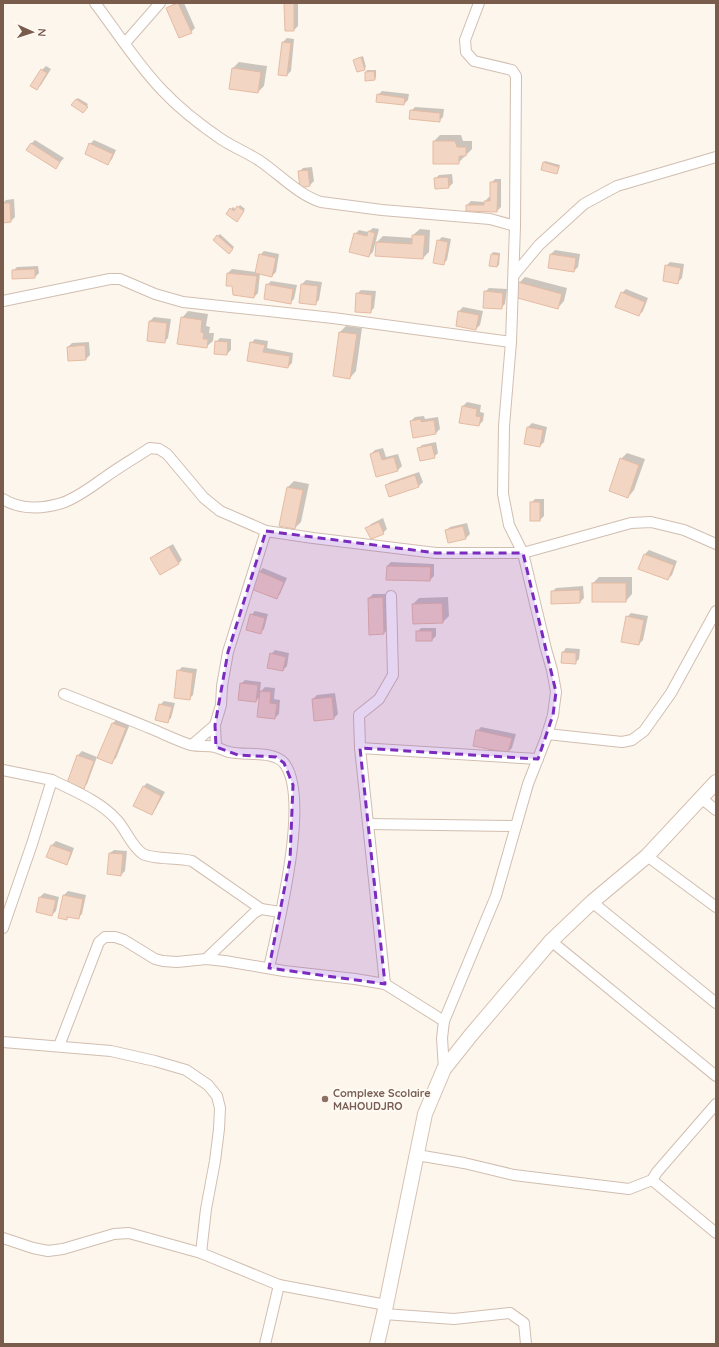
<svg xmlns="http://www.w3.org/2000/svg" width="719" height="1347" font-family="Quicksand,sans-serif">
<style>
.shadow{fill:#0003}
.building{fill:#f3d5c3;stroke:#e6bba3}
.lines{fill:none;stroke-linecap:round;stroke-linejoin:round}
.street-casing{stroke:#d1beb0;stroke-width:12}
.secondary-casing{stroke:#d6c0b0;stroke-width:16}
.street{stroke:#fff;stroke-width:10}
.secondary{stroke:#fff;stroke-width:14}
.marked{fill:#7b2cbf;fill-opacity:0.2;stroke:#7b2cbf;stroke-width:3;stroke-dasharray:8 5;stroke-linejoin:round}
.education-dot{fill:#8d6e63;stroke:#fffaf3;stroke-width:1.5}
.labels{text-anchor:middle;dominant-baseline:central;stroke-width:4;stroke-linejoin:round;paint-order:stroke}
.education-label{font-size:11px;font-weight:bold;fill:#785e54;stroke:#fffaf3;text-anchor:start}
</style>
<rect width="100%" height="100%" fill="#fdf6ec"/>
<g class="shadow">
<path d="M175,3H184L195,28L191,32L167,9Z"/>
<path d="M286,3H298V26L294,30Z"/>
<path d="M287,38L294,39L291,71L287,75L279,74L283,42Z"/>
<path d="M363,56L366,67L364,69L354,60Z"/>
<path d="M239,62L267,66L264,86L258,92L233,68Z"/>
<path d="M46,66L51,69L41,85L37,89L42,70Z"/>
<path d="M367,70H376V77L375,79L366,72Z"/>
<path d="M382,91L409,94L408,100L404,104L378,95Z"/>
<path d="M78,98L88,104L85,110L73,105Z"/>
<path d="M415,107L444,109L443,117L439,121L411,111Z"/>
<path d="M440,135H461L463,141H472V149L458,163L434,141Z"/>
<path d="M35,140L64,158L56,167L31,144Z"/>
<path d="M94,140L116,150L112,159L108,163L90,144Z"/>
<path d="M545,161L560,165L558,171L556,173L543,163Z"/>
<path d="M312,167L314,181L310,185L299,172L303,168Z"/>
<path d="M452,174L453,183L449,187L435,179L439,175Z"/>
<path d="M495,179H501V207L497,211L467,205L471,201L484,202L489,197H491V183Z"/>
<path d="M14,199L15,217L11,221L3,212V203L6,200Z"/>
<path d="M240,205L245,209L238,219L228,213L233,207L236,210Z"/>
<path d="M373,228L379,229L373,252L369,256L355,234L359,230L368,232Z"/>
<path d="M420,229L430,230L429,252L423,258L376,255L377,242L383,236L413,238V235Z"/>
<path d="M220,234L234,247L229,252L214,240Z"/>
<path d="M442,237L451,239L447,260L443,264L438,241Z"/>
<path d="M555,250L580,254L578,267L574,271L549,267L551,254Z"/>
<path d="M264,251L279,254L276,272L272,276L260,273L258,293L254,297L233,285H227L228,273L232,269L256,272L260,255Z"/>
<path d="M493,252L500,253L499,265L497,266L492,254Z"/>
<path d="M670,262L684,264L682,278L678,282L666,266Z"/>
<path d="M38,266L39,273L35,277L13,271L17,267Z"/>
<path d="M525,277L567,288L564,301L558,308L519,283Z"/>
<path d="M306,280L322,282L319,300L315,304L302,284Z"/>
<path d="M271,281L297,285L294,299L290,303L267,285Z"/>
<path d="M489,288L507,289L505,304L501,308L485,292Z"/>
<path d="M626,289L648,298L643,311L639,315L622,293Z"/>
<path d="M361,290L376,291L374,308L370,312L357,294Z"/>
<path d="M463,307L483,311L480,325L476,329L459,311Z"/>
<path d="M188,311L208,314L206,326L210,327L209,333H214L213,341L206,347L182,318Z"/>
<path d="M154,317L171,319L168,338L164,342L150,321Z"/>
<path d="M346,326L362,328L356,371L350,378L334,375L340,332Z"/>
<path d="M220,338L231,339V350L227,354L216,342Z"/>
<path d="M255,339L268,341L267,348L293,353L292,363L288,367L248,361L251,343Z"/>
<path d="M89,342L90,355L86,359L68,347L72,343Z"/>
<path d="M467,402L481,405L480,412L484,413L483,421L479,425L460,422L463,406Z"/>
<path d="M424,416L425,419L438,417L440,429L436,433L411,421L415,417Z"/>
<path d="M532,423L547,427L544,442L540,446L528,427Z"/>
<path d="M436,442L438,453L434,457L418,449L422,445Z"/>
<path d="M383,448L386,457L398,454L402,466L398,470L371,454L375,450Z"/>
<path d="M627,453L645,459L634,490L628,497L621,459Z"/>
<path d="M419,472L423,482L419,486H386L390,482Z"/>
<path d="M294,481L309,484L301,522L295,528L288,487Z"/>
<path d="M535,499H544V516L540,520L531,503Z"/>
<path d="M383,518L387,529L383,533L367,528L371,524Z"/>
<path d="M467,523L470,534L466,538L448,542L446,531L450,527Z"/>
<path d="M173,544L182,560L178,564L152,558L156,554Z"/>
<path d="M649,550L677,561L672,575L668,579L640,568L645,554Z"/>
<path d="M391,562L434,564V576L430,580L387,566Z"/>
<path d="M263,568L287,578L280,594L276,598L259,572Z"/>
<path d="M599,577H632V594L626,601H593V583Z"/>
<path d="M583,586L584,598L580,602L552,592L556,588Z"/>
<path d="M373,594H387L388,629L384,633L369,598Z"/>
<path d="M448,597L449,616L443,622L413,604L419,598Z"/>
<path d="M255,611L268,614L264,629L260,633L251,615Z"/>
<path d="M631,613L648,616L643,640L639,644L627,617Z"/>
<path d="M421,628H436V636L432,640L417,632Z"/>
<path d="M566,648L580,649L579,659L575,663L563,652Z"/>
<path d="M275,650L289,653L287,666L283,670L271,654Z"/>
<path d="M182,667L197,669L193,695L189,699L178,671Z"/>
<path d="M245,680L261,682L260,692L265,687L275,688L274,699L280,700L279,714L275,718L261,696L256,701L241,684Z"/>
<path d="M335,693L338,714L334,718L313,699L317,695Z"/>
<path d="M164,701L175,703L171,718L167,722L160,705Z"/>
<path d="M117,719L130,724L116,758L112,762L99,757L113,723Z"/>
<path d="M481,727L516,734L512,748L508,752L477,731Z"/>
<path d="M82,751L97,757L87,784L83,788L68,782L78,755Z"/>
<path d="M147,783L165,792L155,810L151,814L143,787Z"/>
<path d="M56,841L74,848L70,859L66,863L48,857L52,845Z"/>
<path d="M114,850L127,851L125,871L121,875L110,853Z"/>
<path d="M68,891L86,895L82,914L78,918L69,916L67,919L64,895Z"/>
<path d="M44,893L59,897L56,911L52,915L40,897Z"/>
</g>
<g class="building">
<path d="M178,3L192,33L179,38L166,8Z"/>
<path d="M284,3H294V31H285Z"/>
<path d="M282,42L291,43L287,76L278,75Z"/>
<path d="M361,57L365,70L357,72L353,60Z"/>
<path d="M232,68L261,72L258,93L229,89Z"/>
<path d="M41,69L47,73L37,90L30,86Z"/>
<path d="M374,71L375,80L365,81V72Z"/>
<path d="M377,94L405,98L404,105L376,102Z"/>
<path d="M76,99L88,107L83,113L71,105Z"/>
<path d="M410,110L440,113V122L409,119Z"/>
<path d="M433,141H455L457,147H466V156H459V164H433Z"/>
<path d="M31,143L60,162L56,169L26,150Z"/>
<path d="M89,143L113,154L108,165L85,154Z"/>
<path d="M543,162L559,167L557,174L541,170Z"/>
<path d="M308,170L310,186L300,188L298,171Z"/>
<path d="M448,177L449,188L435,189L434,178Z"/>
<path d="M490,182H498L497,212L466,211V205H484V201H490Z"/>
<path d="M3,203H10L11,222L3,223Z"/>
<path d="M237,206L244,211L237,222L226,214L230,208L234,211Z"/>
<path d="M368,231L375,233L369,257L349,252L354,233L367,236Z"/>
<path d="M217,235L233,249L229,254L213,240Z"/>
<path d="M412,235H425L423,259L375,256L376,242L412,244Z"/>
<path d="M437,240L448,242L444,265L433,263Z"/>
<path d="M259,254L276,258L272,277L255,273Z"/>
<path d="M491,254L499,255L497,267L489,266Z"/>
<path d="M550,254L576,258L574,272L548,268Z"/>
<path d="M665,265L681,268L678,284L663,281Z"/>
<path d="M35,269V278L12,279V270Z"/>
<path d="M227,273L257,276L254,298L233,295L232,286H226Z"/>
<path d="M518,282L562,294L558,309L514,297Z"/>
<path d="M266,284L293,289L291,304L264,299Z"/>
<path d="M301,284L318,286L316,305L299,303Z"/>
<path d="M484,291L503,293L502,309L483,308Z"/>
<path d="M621,292L645,302L639,316L615,307Z"/>
<path d="M356,293L372,295L371,313L355,312Z"/>
<path d="M458,311L479,315L476,330L456,326Z"/>
<path d="M181,317L202,320L201,332L204,333L203,339H208L207,348L177,344Z"/>
<path d="M149,321L167,323L165,343L147,341Z"/>
<path d="M339,332L357,334L350,379L333,376Z"/>
<path d="M215,341L228,342L227,355L214,354Z"/>
<path d="M250,342L265,345L263,352L290,356L288,368L247,361Z"/>
<path d="M85,345L86,360L68,361L67,347Z"/>
<path d="M462,406L477,409L476,416L481,417L479,426L459,423Z"/>
<path d="M421,419V422L434,420L436,434L413,438L410,421Z"/>
<path d="M527,427L543,430L540,447L524,444Z"/>
<path d="M432,445L435,458L420,461L417,448Z"/>
<path d="M379,451L382,460L394,457L398,471L376,477L370,454Z"/>
<path d="M620,458L639,465L628,498L609,491Z"/>
<path d="M415,475L419,487L389,497L385,485Z"/>
<path d="M287,487L303,490L295,529L279,526Z"/>
<rect x="530" y="502" width="10" height="19"/>
<path d="M379,522L384,534L371,539L365,528Z"/>
<path d="M463,526L466,539L448,543L445,530Z"/>
<path d="M169,547L179,564L160,575L150,558Z"/>
<path d="M644,554L674,565L668,580L638,569Z"/>
<path d="M387,566L431,567L430,581L386,580Z"/>
<path d="M258,571L284,582L277,599L251,589Z"/>
<rect x="592" y="583" width="34" height="19"/>
<path d="M580,590V603L551,604V591Z"/>
<path d="M383,597L384,634L369,635L368,598Z"/>
<path d="M442,603L443,623L413,624L412,604Z"/>
<path d="M250,614L265,618L261,634L246,630Z"/>
<path d="M626,616L644,620L639,645L621,642Z"/>
<rect x="416" y="631" width="16" height="10"/>
<path d="M562,652L576,653V664L561,663Z"/>
<path d="M270,653L286,657L283,671L267,668Z"/>
<path d="M177,670L193,673L190,700L174,698Z"/>
<path d="M240,683L258,685L256,702L238,700Z"/>
<path d="M260,691L271,692L270,703L277,704L275,719L257,717Z"/>
<path d="M332,697L334,719L314,721L312,699Z"/>
<path d="M159,704L172,707L168,723L155,720Z"/>
<path d="M112,723L126,728L112,764L97,758Z"/>
<path d="M476,730L512,738L508,753L473,746Z"/>
<path d="M77,755L94,761L84,789L67,783Z"/>
<path d="M143,786L161,796L152,815L133,806Z"/>
<path d="M51,845L71,852L67,865L46,857Z"/>
<path d="M109,853L123,854L121,876L107,874Z"/>
<path d="M63,895L83,899L79,919L67,917V920L58,918Z"/>
<path d="M39,897L56,900L52,916L36,912Z"/>
</g>
<g class="lines">
<defs>
<g id="street">
<path d="M95,3C117,32 137,64 162,90C177,106 202,126 221,139C233,147 248,153 260,161C279,174 300,196 321,202L382,210L490,219L515,226"/>
<path d="M125,43L160,3"/>
<path d="M514,275L539,245L584,204L617,186L716,157"/>
<path d="M3,301L110,279H120L155,294L183,302L333,318L511,342"/>
<path d="M3,499C20,510 43,509 62,503C77,498 91,487 104,478C119,467 135,458 150,448L159,449L167,454L204,498L220,511L266,531"/>
<path d="M64,694C94,706 123,717 152,729C164,734 178,741 191,745C199,747 207,745 215,747C220,748 224,751 229,752C245,756 273,750 284,763C311,797 278,926 269,968"/>
<path d="M547,734L622,742L632,740L644,731L671,693L716,611"/>
<path d="M192,745L215,725"/>
<path d="M216,747L215,725L221,705L222,686L228,652L266,531L313,538L436,553H523L631,523L651,522L684,530L716,544"/>
<path d="M360,748L538,759"/>
<path d="M3,770L52,780"/>
<path d="M701,798L716,810"/>
<path d="M368,824L516,826"/>
<path d="M647,856L716,907"/>
<path d="M592,902L716,1003"/>
<path d="M3,928L32,844L52,780C74,791 100,801 117,820C126,830 132,847 143,854C154,860 178,857 192,861L261,909"/>
<path d="M551,941L716,1076"/>
<path d="M206,959L254,913L261,909L280,912"/>
<path d="M385,984L360,748L359,715L379,699L393,675L391,596"/>
<path d="M3,1042L111,1051L155,1061L186,1070L208,1085L217,1096L220,1108L219,1129L215,1161L206,1209L201,1253"/>
<path d="M59,1046L99,942L105,937H115L124,940L155,959L163,961L177,962L206,959L225,961L284,971L355,979L385,984L444,1021"/>
<path d="M444,1069L442,1038L444,1021L496,896L528,784L546,738L553,715L556,692L552,670L546,649L523,553L509,525L503,494L504,426L511,342L515,226L516,76L512,70L474,61L466,52L465,40L479,3"/>
<path d="M417,1155L464,1163L514,1175L629,1189L652,1180L657,1172L716,1104"/>
<path d="M652,1180L716,1233"/>
<path d="M3,1238L33,1248L48,1251L63,1249L114,1234L129,1233L201,1253L279,1285L386,1305"/>
<path d="M384,1314L454,1319L510,1313L524,1323L526,1344"/>
<path d="M265,1344L279,1285"/>
</g>
<path id="secondary" d="M377,1344L386,1305L425,1114L444,1069L471,1035L551,941L592,902L647,856L716,782"/>
</defs>
<use href="#street" class="street-casing"/>
<use href="#secondary" class="secondary-casing"/>
<use href="#street" class="street"/>
<use href="#secondary" class="secondary"/>
</g>
<path class="marked" d="M266,531L436,553H523L556,692L553,715L538,759L360,748L385,984L269,968L290,860L293,785L284,763L276,757L238,755L216,747L215,725L228,652Z"/>
<circle class="education-dot" cx="325" cy="1099" r="4"/>
<g class="labels">
<g class="education-label">
<text x="333" y="1093">Complexe Scolaire<tspan x="333" dy="13">MAHOUDJRO</tspan></text>
</g>
</g>
<rect width="719" height="1347" fill="none" stroke="#7a5c4d" stroke-width="8"/>
<g transform="translate(32 32) rotate(93)" stroke="#fffaf3" stroke-width="3" paint-order="stroke">
<path d="M0-3L7 15L0 10L-7 15Z" fill="#7a5c4d"/>
<text y="-6" font-size="11" font-weight="bold" text-anchor="middle" fill="#7a5c4d">N</text>
</g>
</svg>
